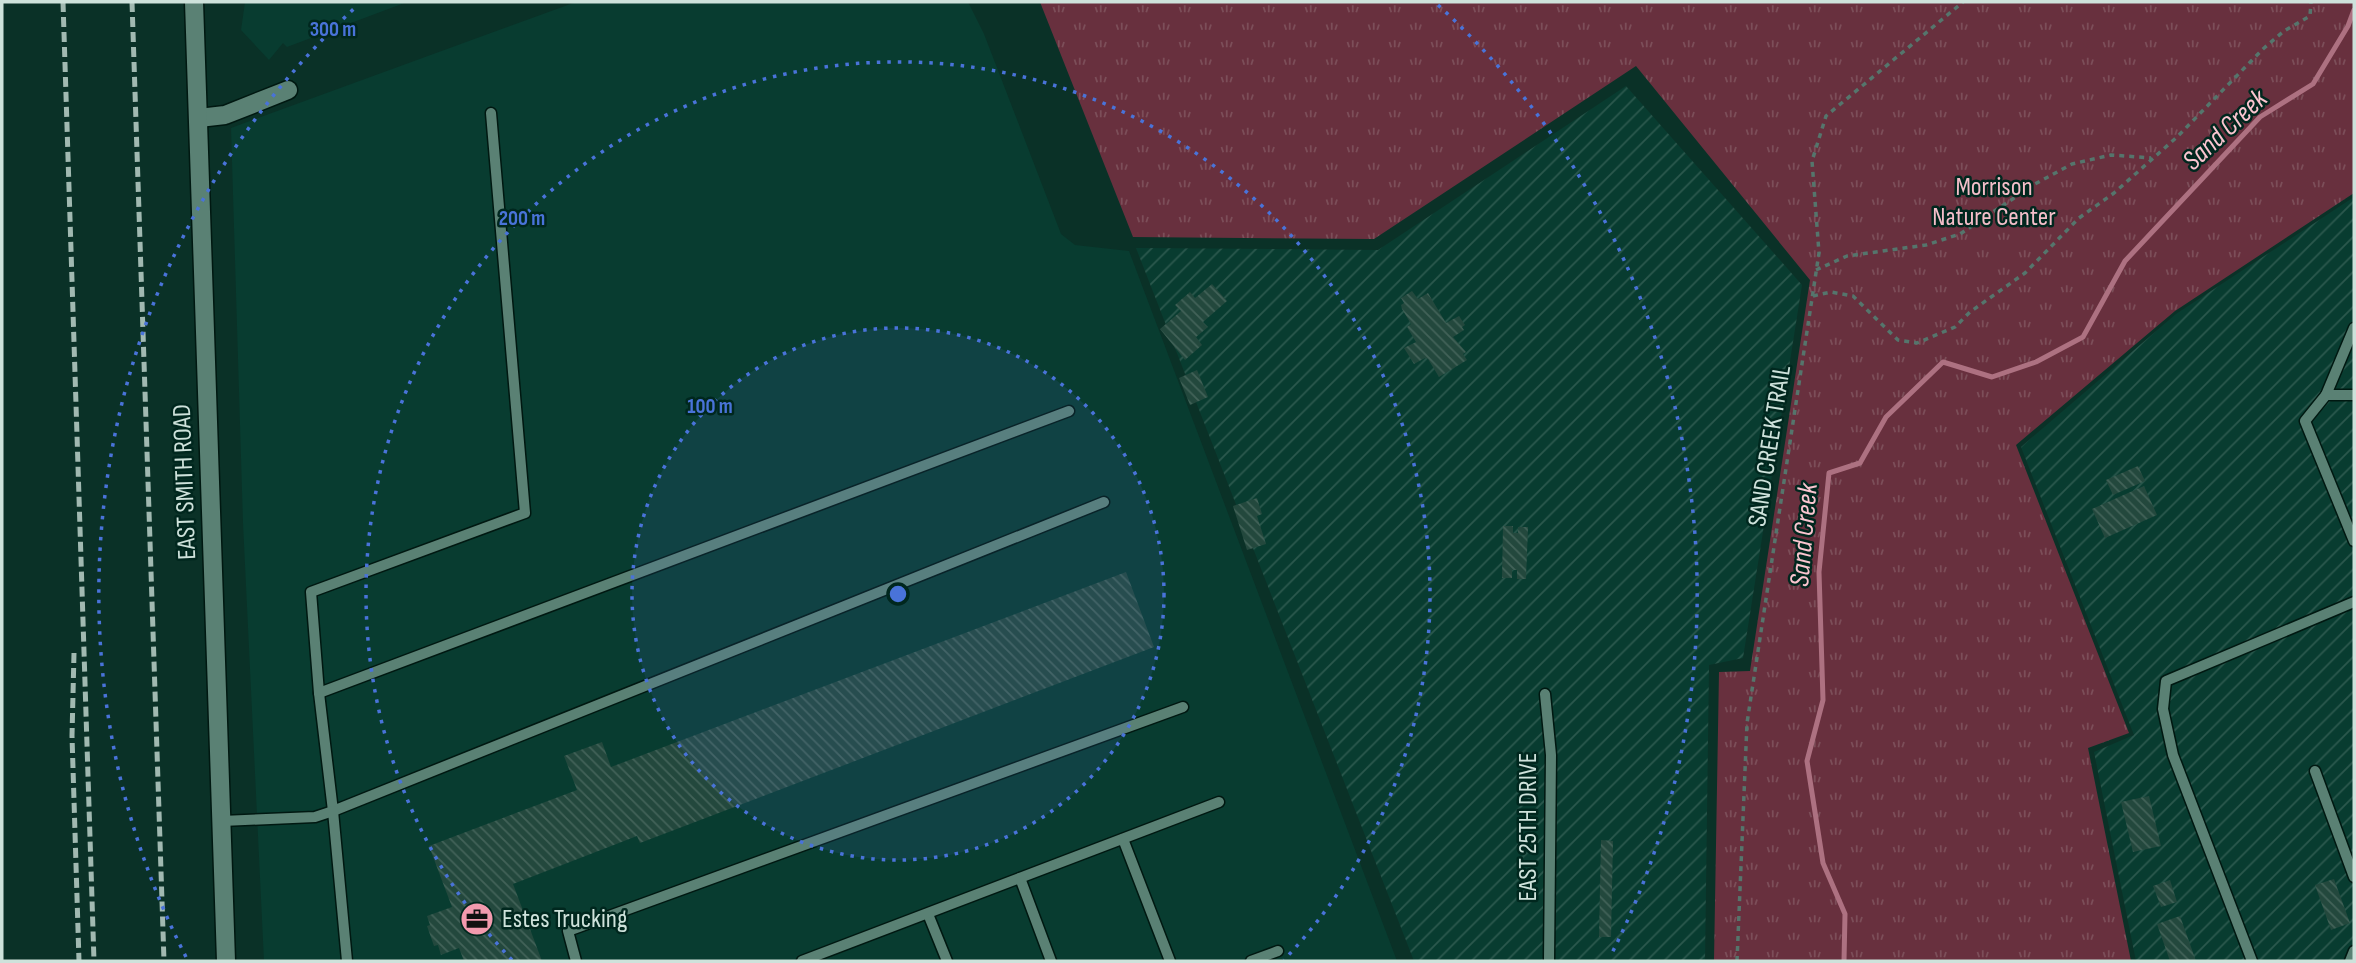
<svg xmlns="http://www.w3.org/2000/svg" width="2356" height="963" font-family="'Sofia Sans Condensed',sans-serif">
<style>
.built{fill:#083c30}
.industrial{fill:url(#industrial-furrows)}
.park{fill:url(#park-tufts)}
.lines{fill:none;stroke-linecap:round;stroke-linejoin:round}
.stream{stroke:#ad7181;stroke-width:5}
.building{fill:url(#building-back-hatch)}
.service-casing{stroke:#001811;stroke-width:13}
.minor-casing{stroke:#001811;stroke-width:21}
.tertiary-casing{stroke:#001811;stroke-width:21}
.path{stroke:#55756c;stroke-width:3.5;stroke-dasharray:5 5;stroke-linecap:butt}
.service{stroke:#5a8174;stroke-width:10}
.minor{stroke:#5a8174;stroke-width:18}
.tertiary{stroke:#5a8174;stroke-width:18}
.rail{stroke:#a1b9b1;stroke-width:5;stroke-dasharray:10 5;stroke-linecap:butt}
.ring{fill:none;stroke:#4973d9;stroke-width:3.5;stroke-dasharray:3.5 7}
.labels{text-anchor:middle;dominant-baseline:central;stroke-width:5;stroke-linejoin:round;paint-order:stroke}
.park-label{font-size:26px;fill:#f4bec9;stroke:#00271e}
.street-label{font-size:26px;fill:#cee2db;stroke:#00271e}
.poi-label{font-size:26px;fill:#cee2db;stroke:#00271e;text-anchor:start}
.water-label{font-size:28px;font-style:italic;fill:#fbc5d0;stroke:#00271e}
.centre{fill:#4973d9;stroke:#00271e;stroke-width:3.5}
.ring-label{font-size:21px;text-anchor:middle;font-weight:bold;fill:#4973d9;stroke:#00271e;stroke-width:5;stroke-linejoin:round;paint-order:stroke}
</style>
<defs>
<pattern id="industrial-furrows" width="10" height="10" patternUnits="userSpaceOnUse" patternTransform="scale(1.75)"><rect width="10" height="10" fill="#083c30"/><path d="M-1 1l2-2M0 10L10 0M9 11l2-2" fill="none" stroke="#2b584d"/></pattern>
<pattern id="park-tufts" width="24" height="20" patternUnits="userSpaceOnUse" patternTransform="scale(1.75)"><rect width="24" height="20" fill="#68303e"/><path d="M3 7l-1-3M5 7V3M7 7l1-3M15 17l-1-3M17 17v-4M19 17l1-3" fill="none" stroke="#7c4e59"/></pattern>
<pattern id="building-back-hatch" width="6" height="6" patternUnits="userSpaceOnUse" patternTransform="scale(1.75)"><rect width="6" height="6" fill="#23483d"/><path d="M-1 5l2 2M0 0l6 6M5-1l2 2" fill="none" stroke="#426258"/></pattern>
</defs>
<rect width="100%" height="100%" fill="#0a3127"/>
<g class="built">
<path d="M245,2H407L287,47L283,43L269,60L241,30Z"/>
<path d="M576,2H968L984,34L1061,234L1075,245L1129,251L1397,961H264L243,523L231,128Z"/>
</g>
<g class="industrial">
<path d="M1626,86L1802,285L1743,658L1709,665L1705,961H1414L1136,248L1378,250Z"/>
<path d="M2354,197V961H2136L2094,752L2134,735L2021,447L2176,314Z"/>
</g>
<path class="park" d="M1040,2H2354V193L2175,311L2016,445L2129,733L2088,748L2131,961H1714L1719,672L1750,671L1810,280L1636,66L1374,239L1133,237Z"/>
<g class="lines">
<path class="stream" d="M1844,961L1845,914L1823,863L1807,761L1823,700L1819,572L1829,473L1860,463L1886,417L1943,362L1992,377L2036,362L2083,337L2125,261L2260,117L2313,84L2348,26L2354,10"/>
</g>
<g class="building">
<path d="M1212,284L1227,301L1203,322L1208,327L1196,337L1202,345L1185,360L1160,329L1181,311L1175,305L1190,292L1195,298Z"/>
<path d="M1412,291L1418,299L1428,293L1446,323L1459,316L1465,325L1462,327L1464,330L1453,337L1466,352L1463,354L1467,360L1439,377L1428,359L1425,358L1414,364L1404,348L1416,342L1407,327L1411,324L1402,309L1401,305L1404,303L1401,298Z"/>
<path d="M1197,370L1208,397L1190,405L1179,378Z"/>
<path d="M2138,466L2145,481L2113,495L2106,480Z"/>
<path d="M2144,486L2157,515L2105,538L2092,509Z"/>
<path d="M1257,498L1262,514L1257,516L1266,544L1247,550L1233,506Z"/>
<path d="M1503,526H1513V533H1518V527H1528L1526,579H1517V570H1512V578H1502Z"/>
<path d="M1126,572L1154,647L640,843L637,836L513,884L542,961H464L459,948L441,955L438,945L434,946L427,926L430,925L427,916L452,907L429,846L577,790L564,756L602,742L611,767Z"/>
<path d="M2149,796L2161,846L2133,852L2121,802Z"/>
<path d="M1601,840L1613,841L1611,937H1599Z"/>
<path d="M2334,879L2350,923L2331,930L2315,885Z"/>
<path d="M2170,880L2177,902L2161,907L2153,886Z"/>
<path d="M2180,916L2196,961H2170L2157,924Z"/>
</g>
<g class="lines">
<defs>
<g id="service">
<path d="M491,113L525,513L311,592L319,693L333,811L1104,502"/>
<path d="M2326,395L2354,328"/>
<path d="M2354,395H2326L2305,421L2354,541"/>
<path d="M319,693L1069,411"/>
<path d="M1545,694L1551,755L1549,961"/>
<path d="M2315,771L2354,877"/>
<path d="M222,821L315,817L333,811L347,961"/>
<path d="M1123,839L1170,961"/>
<path d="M1020,878L1051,961"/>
<path d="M928,914L947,961"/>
<path d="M576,961L568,931L1183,707"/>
<path d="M802,961L1219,802"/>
<path d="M1251,961L1278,951"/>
<path d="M2252,961L2173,755L2163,709L2166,681L2354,602"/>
<path d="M2350,961L2354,951"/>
</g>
<path id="minor" d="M199,118L225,115L288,90"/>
<path id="tertiary" d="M194,2L226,961"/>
</defs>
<use href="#service" class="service-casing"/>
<use href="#minor" class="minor-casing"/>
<use href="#tertiary" class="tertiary-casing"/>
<g class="path">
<path d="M1816,270L1847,256L1926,245L1960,234L2035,184L2072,164L2111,155L2151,158"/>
<path d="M1813,296L1831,292L1853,296L1898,340L1917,343L1955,327L1970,312L2025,273L2079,218L2114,193L2177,137L2263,49L2284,31L2310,16L2311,2"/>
<path d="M1737,961L1747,723L1819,253L1812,161L1826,116L1963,2"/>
</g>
<use href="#service" class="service"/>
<use href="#minor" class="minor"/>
<use href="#tertiary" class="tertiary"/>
<g class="rail">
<path d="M63,2L94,961"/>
<path d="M132,2L164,961"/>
<path d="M74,653L72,736L79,961"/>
</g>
</g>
<circle cx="898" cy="594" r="266" fill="#4973d9" fill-opacity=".12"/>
<g class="ring">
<circle cx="898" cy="594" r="266"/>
<path d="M512 960A532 532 0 1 1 1284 960"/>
<path d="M186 957A799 799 0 0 1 358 5M1438 5A799 799 0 0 1 1610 957"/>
</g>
<defs>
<symbol id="office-disc" viewBox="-11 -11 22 22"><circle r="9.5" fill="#f29aae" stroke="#00271e"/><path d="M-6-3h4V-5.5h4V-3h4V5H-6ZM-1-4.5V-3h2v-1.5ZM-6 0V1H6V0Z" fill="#111"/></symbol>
</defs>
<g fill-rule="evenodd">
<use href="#office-disc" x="458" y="900" width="38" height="38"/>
</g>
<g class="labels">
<g class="park-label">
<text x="1994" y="187">Morrison<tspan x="1994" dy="30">Nature Center</tspan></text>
</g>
<g class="street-label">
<text transform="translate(1770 446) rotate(-81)">SAND CREEK TRAIL</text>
<text transform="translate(185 482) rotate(-92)">EAST SMITH ROAD</text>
<text transform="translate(1528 827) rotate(-90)">EAST 25TH DRIVE</text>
</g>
<g class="poi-label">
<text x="502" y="919">Estes Trucking</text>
</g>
<g class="water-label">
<text transform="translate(2225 130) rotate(-43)">Sand Creek</text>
<text transform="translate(1804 535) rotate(-85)">Sand Creek</text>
</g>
</g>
<circle cx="898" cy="594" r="10" class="centre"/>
<g class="ring-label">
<text x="333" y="36">300 m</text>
<text x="522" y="225">200 m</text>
<text x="710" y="413">100 m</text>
</g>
<rect width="2356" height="963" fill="none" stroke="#cee2db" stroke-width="7"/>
</svg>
